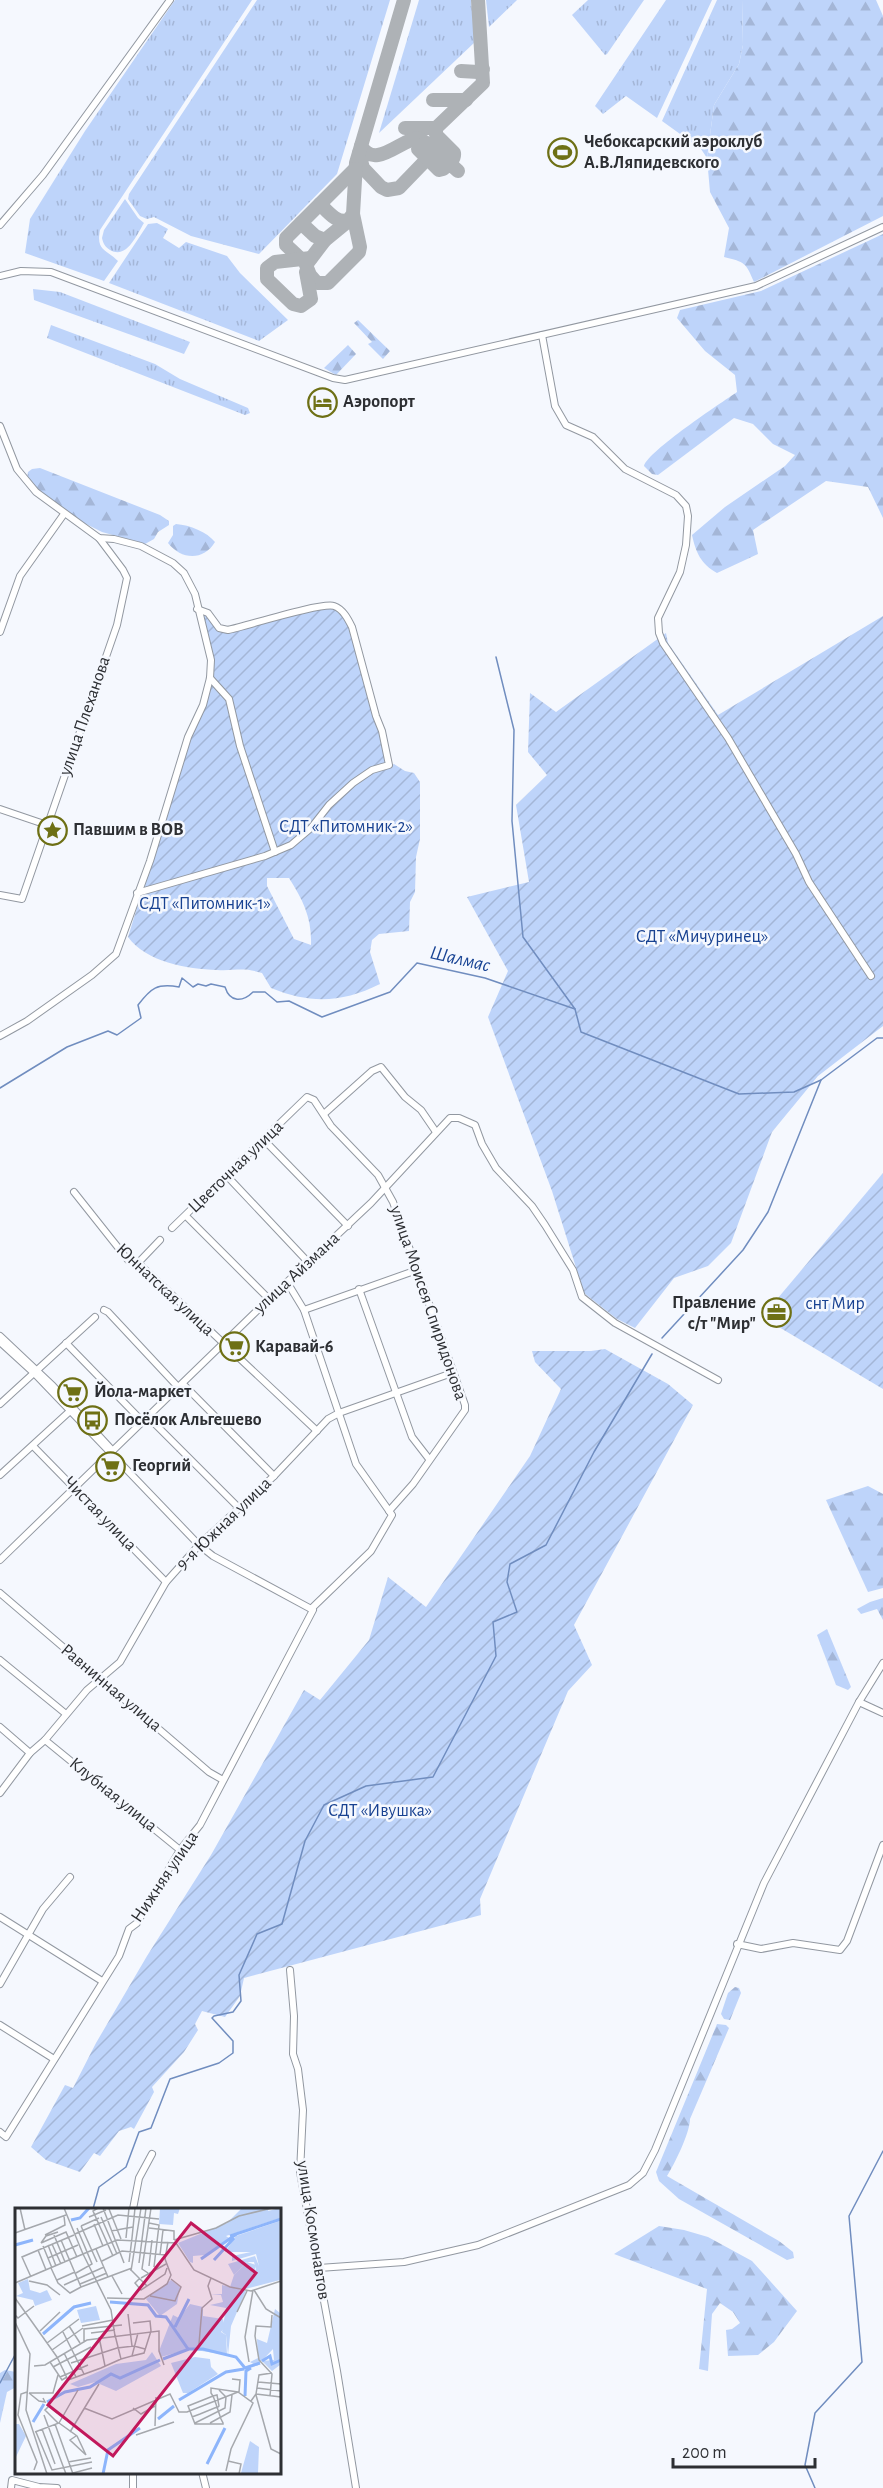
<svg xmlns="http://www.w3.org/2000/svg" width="883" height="2488" font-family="'Alegreya Sans',sans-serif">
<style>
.grass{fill:url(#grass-tufts)}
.forest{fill:url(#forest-firs)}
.garden{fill:url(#garden-furrows);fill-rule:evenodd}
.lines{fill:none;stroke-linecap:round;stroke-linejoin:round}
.stream{stroke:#708dbf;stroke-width:1.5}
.taxiway{stroke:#aeb2b6;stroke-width:14}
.minor-casing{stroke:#9298a1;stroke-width:8}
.minor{stroke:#fff;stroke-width:6}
.labels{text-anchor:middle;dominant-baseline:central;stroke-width:5;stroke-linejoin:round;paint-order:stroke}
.poi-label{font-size:18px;font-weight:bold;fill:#2d2f33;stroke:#f5f8fe;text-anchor:start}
.street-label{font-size:18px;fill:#2d2f33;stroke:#f5f8fe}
.park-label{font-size:18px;fill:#174191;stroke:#f5f8fe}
.water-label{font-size:20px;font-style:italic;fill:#1a4595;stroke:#f5f8fe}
.inset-river{fill:none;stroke:#8db5fb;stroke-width:3}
.inset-road{fill:none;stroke:#a5a8ad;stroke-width:1.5}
.view{fill:#c2185b;fill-opacity:0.15;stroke:#c2185b;stroke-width:3}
.inset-edge{fill:none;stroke:#2d2f33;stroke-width:3}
</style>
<defs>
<pattern id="grass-tufts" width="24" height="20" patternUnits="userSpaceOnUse" patternTransform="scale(1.5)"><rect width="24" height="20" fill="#bed4fa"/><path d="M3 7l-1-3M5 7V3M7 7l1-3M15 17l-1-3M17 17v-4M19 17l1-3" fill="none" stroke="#a4b6d7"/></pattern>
<pattern id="forest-firs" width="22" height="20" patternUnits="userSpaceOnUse" patternTransform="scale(1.5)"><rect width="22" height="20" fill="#bed4fa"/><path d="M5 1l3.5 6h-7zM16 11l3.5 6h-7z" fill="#a4b6d7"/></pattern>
<pattern id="garden-furrows" width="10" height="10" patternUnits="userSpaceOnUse" patternTransform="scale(1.5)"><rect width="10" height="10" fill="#bed4fa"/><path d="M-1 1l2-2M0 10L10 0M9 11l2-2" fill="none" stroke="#a4b6d7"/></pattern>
</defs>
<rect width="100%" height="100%" fill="#f5f8fe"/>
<g class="grass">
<path d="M175,0H252L100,230C96,251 106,249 118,261L104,281L25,253L30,219L85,131Z"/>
<path d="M257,0H390L337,174L259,254L191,236L154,217L147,219L140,216L128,199L129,194Z"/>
<path d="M419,0H471L475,42L379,133Z"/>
<path d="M486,0H517L489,27Z"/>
<path d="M588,0H644L607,54L605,55L572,15Z"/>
<path d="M666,0H712L657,118L626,96L603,114L595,106Z"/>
<path d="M717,0H742L743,45L739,64L714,105L707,158L701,149L662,121Z"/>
<path d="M125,199L138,218L144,223C137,234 127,260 110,250C105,247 103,243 102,238L104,230Z"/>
<path d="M157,223L168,229L163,238L179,248L186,242L227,256L240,273L288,320L259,341L109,283L148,224Z"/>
<path d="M33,289L60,292L190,342L184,354L34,300Z"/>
<path d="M51,325L155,364L180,379L248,408L250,413L245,415L47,338Z"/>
</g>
<g class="forest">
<path d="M742,0H876L883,16V216L754,282C746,263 745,262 724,257L729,228L710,192L707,158L714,105L739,64L743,45Z"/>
<path d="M883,234V518L868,487L826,481L753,530L758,554L717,573C701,564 696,553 692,535L725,507L785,466L795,455L773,444L753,424L734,418L658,475L652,474L644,466C648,451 721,403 737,392L735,375L705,351L677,318L680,310L761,291Z"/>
<path d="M358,320L390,351L383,359L368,344L372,342L354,323Z"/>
<path d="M348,345L356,354L336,375L324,368Z"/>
<path d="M40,468L160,515L169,521V525L158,532L154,539L145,544L102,532L76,519L29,483L27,479L28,472L32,469Z"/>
<path d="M176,524C190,525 207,532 215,542C204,561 181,560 168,543L173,535V526Z"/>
<path d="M868,1486L883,1494V1588L868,1592L826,1500Z"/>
<path d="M883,1598V1620L877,1609L861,1614L857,1609L870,1602Z"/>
<path d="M827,1629L851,1687L848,1690L836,1685L817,1635Z"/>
<path d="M735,1987L739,1988L741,1993L730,2020L724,2019L721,2014L728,1993Z"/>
<path d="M717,2024L726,2025L729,2028L690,2119C690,2133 674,2165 667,2176L779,2241L793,2252L794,2258L787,2260L679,2199L659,2181L656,2172Z"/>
<path d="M659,2226L684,2230L708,2237L752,2261L797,2311L774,2342L758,2355L728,2356L726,2330L732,2329L740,2323L733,2312L720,2303L712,2314L708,2371L699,2369L707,2289L614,2254Z"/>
<path d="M5,2370L16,2372V2387L7,2392L0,2423V2373Z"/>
</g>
<g class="garden">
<path d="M327,606C340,607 346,617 351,628L381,732L389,766L394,764L405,771L414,773L420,782V839L416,857L415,892L410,902L409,931L379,934L372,940L370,952L380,984C342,1003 310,1004 271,988L262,973C243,967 236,971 217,970C187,969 146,962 128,937L190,737L204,705L210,679L228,699L239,747L274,850L276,849L241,745L229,698L211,676L212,660L199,612L207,614L218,629L228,631ZM267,878H289C303,900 312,918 311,945L294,939L267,886Z"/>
<path d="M883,616V1026L818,1076L772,1132L731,1243L708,1266L674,1278L635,1328L617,1319L584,1293L552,1191L488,1017L508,971L467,897L529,882L516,805L547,775L528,752L530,693L556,712L666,633L668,643L718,715Z"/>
<path d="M883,1173V1389L762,1317Z"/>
<path d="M605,1349L668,1384L693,1405L574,1625L592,1665L568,1691L480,1899L481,1915L244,1978L240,1996L225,2017L202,2011L195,2024L198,2030L184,2052L152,2087L154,2092L134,2129L131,2127L119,2131L100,2156L94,2153L80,2172L46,2160L31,2147L65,2085L73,2088L96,2043L147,1956L211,1855L304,1690L320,1700L369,1640L388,1577L426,1607L530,1456L561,1389L535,1362L532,1351H591Z"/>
</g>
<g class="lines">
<g class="stream">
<path d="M496,657L514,730L512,821L523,937L575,1009"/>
<path d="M0,1088L67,1047L108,1031L117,1035L141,1018L138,1005C151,988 157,983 179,987L182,978L193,987L198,984L206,986L211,984L225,987C230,1003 243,1002 253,992H265L277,1002L289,1001L322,1017L390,992L417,963L485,978L575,1009L581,1032L739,1094L794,1092L821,1080"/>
<path d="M662,1338L743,1250L768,1212L821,1080L877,1038H883"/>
<path d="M93,2209L99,2187L126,2167L139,2132L151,2128L170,2079L219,2063L233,2053V2041L212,2018L214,2016L233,2012L241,2001L239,1975L257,1934L282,1924L305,1841L324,1805L366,1786L433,1777L496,1656L493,1622L517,1612L507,1582L510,1564L546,1545L594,1452L652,1354"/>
<path d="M0,2383L16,2353"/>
<path d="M815,2488L805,2465L815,2413L862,2362L849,2216L883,2151"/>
</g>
<g class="taxiway">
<path d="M461,71L478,72L483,69"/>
<path d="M433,100H466"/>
<path d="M405,128H436"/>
<path d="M359,153L363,168L381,187L387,190L399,188L427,159L430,154L428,144L418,138C400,140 375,170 361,146"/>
<path d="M458,171L428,144L422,145L418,149L439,170L443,169C448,165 455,160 454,153L436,135V128L483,83L478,0"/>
<path d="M320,204C328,212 337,224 349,220"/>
<path d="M353,214L360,247L359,252L328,283H317L310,275L306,265L325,240L347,222L353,214L356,163L404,0"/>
<path d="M301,223L315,236L325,240"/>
<path d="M301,259L286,245V238L355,169"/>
<path d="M306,272L311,299L301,306L293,304L267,279V268L275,262L311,258"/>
</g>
<defs>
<g id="minor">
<path d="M0,225L43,175L170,0"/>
<path d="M0,276L21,271L51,272L333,378L345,380L756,286L883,227"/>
<path d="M542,335L555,406L566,425L593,437L625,469L676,495L686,506L688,516L686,545L680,572L658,618L659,633L663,643L728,738L796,854L809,882L871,976"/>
<path d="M0,426L17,469L36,492L99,538L114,539L141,546L173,563L184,573L195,594L211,660L210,678L203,705L188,737L150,861L116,954L92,975L27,1021L0,1036"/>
<path d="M0,632L20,576L64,514"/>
<path d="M210,678L229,699L240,746L275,852"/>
<path d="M0,809L47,825"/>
<path d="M137,893L265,856L291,845L311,828L329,805L353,783L372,770L389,765L382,731L376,716L352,627C348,619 343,609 334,606C321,602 247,626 228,630L219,628L208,613L197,609"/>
<path d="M0,895L22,899L117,625L127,578L123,570L99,538"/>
<path d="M325,1113L372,1071L381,1067L405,1097L421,1110L436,1132"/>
<path d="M264,1140L348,1226"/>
<path d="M227,1176L308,1262"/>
<path d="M74,1192L128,1260L138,1263L317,1431"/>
<path d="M186,1216L269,1299"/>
<path d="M172,1228L307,1097L314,1100L331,1126L378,1175L393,1202L465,1405V1410L413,1484L389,1511"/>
<path d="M138,1263L160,1240"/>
<path d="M287,1282L304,1310L356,1464L392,1515L371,1551L311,1609"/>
<path d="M359,1289L412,1437L429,1459"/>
<path d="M104,1310L108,1312L179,1388"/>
<path d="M304,1310L417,1270"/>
<path d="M0,1336L53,1386L112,1450"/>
<path d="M0,1342L34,1373L199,1545L213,1556L313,1610L200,1825L180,1850L137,1923L129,1929L119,1956L6,2137L0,2132"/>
<path d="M66,1343L143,1422"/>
<path d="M183,1384L274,1476"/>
<path d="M0,1404L95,1317"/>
<path d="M148,1417L239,1508"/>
<path d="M33,1446L166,1582"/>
<path d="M0,1475L70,1411"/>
<path d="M0,1560L269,1299L371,1203L450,1118H459L475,1125L482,1144L496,1168L532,1206L545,1225L573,1270L582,1297L615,1323L718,1380"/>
<path d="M0,1593L209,1772L223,1780"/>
<path d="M0,1660L66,1714"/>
<path d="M859,1702L883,1713"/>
<path d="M0,1727L30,1753"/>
<path d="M45,1740L180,1850"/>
<path d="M0,1793L30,1753L45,1740L87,1690L120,1662L166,1582L199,1545L274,1476L328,1419L339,1413L452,1373"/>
<path d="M0,1917L102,1981"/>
<path d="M737,1944L761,1949L793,1943L840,1950L847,1941L883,1845"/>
<path d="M290,1970L294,2016L293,2054L298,2069L303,2110L300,2172L337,2371L356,2488"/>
<path d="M0,1984L43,1909L70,1877"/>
<path d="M0,2025L54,2059"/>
<path d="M133,2209L139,2178L152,2154"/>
<path d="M319,2268L404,2262L478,2245L629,2185L643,2173L655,2150L764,1883L859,1702L883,1663"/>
<path d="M133,2472V2488"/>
<path d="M202,2472L206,2488"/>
<path d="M11,2488L12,2480L39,2487L57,2488"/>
</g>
</defs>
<use href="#minor" class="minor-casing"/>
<use href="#minor" class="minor"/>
</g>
<defs>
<symbol id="stadium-ring" viewBox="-11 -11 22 22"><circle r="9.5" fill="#f5f8fe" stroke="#6e7015" stroke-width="1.5"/><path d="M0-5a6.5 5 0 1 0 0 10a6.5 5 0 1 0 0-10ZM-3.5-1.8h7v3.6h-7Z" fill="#6e7015"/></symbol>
<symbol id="hotel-ring" viewBox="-11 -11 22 22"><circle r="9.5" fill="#f5f8fe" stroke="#6e7015" stroke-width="1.5"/><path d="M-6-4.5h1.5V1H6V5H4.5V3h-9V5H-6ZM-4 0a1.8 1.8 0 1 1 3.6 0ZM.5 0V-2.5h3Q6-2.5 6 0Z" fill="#6e7015"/></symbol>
<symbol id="sight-ring" viewBox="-11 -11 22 22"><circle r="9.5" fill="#f5f8fe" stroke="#6e7015" stroke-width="1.5"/><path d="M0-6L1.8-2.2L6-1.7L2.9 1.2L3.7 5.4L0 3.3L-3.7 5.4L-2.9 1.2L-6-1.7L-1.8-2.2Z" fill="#6e7015"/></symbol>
<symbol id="office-ring" viewBox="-11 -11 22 22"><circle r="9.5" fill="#f5f8fe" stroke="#6e7015" stroke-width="1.5"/><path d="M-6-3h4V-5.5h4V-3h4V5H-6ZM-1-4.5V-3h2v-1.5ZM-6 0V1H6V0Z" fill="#6e7015"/></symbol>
<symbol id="supermarket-ring" viewBox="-11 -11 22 22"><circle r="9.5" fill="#f5f8fe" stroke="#6e7015" stroke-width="1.5"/><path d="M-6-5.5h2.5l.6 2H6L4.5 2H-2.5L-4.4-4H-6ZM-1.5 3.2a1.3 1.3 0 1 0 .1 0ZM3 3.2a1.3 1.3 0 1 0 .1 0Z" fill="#6e7015"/></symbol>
<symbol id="bus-ring" viewBox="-11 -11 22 22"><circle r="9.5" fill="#f5f8fe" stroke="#6e7015" stroke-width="1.5"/><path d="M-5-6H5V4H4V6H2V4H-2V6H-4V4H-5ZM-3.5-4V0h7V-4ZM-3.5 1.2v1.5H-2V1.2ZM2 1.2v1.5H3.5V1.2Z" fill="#6e7015"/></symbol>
</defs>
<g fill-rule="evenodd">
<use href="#stadium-ring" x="546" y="136" width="33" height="33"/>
<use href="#hotel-ring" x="306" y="386" width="33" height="33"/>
<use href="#sight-ring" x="36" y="814" width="33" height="33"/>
<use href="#office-ring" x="760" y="1296" width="33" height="33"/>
<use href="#supermarket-ring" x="218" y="1330" width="33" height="33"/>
<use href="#supermarket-ring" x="56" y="1376" width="33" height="33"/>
<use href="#bus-ring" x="76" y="1404" width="33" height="33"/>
<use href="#supermarket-ring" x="94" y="1450" width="33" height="33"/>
</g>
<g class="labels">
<g class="poi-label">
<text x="584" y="142">Чебоксарский аэроклуб<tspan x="584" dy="21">А.В.Ляпидевского</tspan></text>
<text x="343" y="402">Аэропорт</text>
<text x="73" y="830">Павшим в ВОВ</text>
<text x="756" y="1303" text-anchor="end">Правление<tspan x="756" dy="21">с/т "Мир"</tspan></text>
<text x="255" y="1347">Каравай-6</text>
<text x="94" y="1392">Йола-маркет</text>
<text x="114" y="1420">Посёлок Альгешево</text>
<text x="132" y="1466">Георгий</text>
</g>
<g class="street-label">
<text transform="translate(85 716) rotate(-71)">улица Плеханова</text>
<text transform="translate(236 1167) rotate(-44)">Цветочная улица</text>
<text transform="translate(297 1273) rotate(-43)">улица Айзмана</text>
<text transform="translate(165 1290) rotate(43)">Юннатская улица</text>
<text transform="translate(428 1303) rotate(71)">улица Моисея Спиридонова</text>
<text transform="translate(100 1514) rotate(46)">Чистая улица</text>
<text transform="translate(224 1524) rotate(-44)">9-я Южная улица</text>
<text transform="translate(111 1688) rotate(40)">Равнинная улица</text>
<text transform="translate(113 1795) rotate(39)">Клубная улица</text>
<text transform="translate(165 1877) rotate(-56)">Нижняя улица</text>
<text transform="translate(313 2230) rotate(81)">улица Космонавтов</text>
</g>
<g class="park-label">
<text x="346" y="827">СДТ «Питомник-2»</text>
<text x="205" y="904">СДТ «Питомник-1»</text>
<text x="702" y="937">СДТ «Мичуринец»</text>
<text x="835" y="1304">снт Мир</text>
<text x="380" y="1811">СДТ «Ивушка»</text>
</g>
<g class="water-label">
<text transform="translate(460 959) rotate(13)">Шалмас</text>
</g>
</g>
<g transform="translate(15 2208)">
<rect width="266" height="266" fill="#f5f8fe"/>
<path d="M227,0H254L253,3L265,0V10L211,28L214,30L190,47L178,48V55L175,54L163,35L212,15ZM265,13V72L230,81L241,61L239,54H232L219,67L213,56L240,48L244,58L241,46L217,53V48L236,44H210L221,28Z" fill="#bed4fa"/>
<path d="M145,0H165L163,6L159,5L158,17L144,16ZM232,54L241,57L236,77L230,81L215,79L219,67ZM13,71L15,82L25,85L32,82L37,92L20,98L18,92L1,88L8,85L3,75ZM207,77L231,83L216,118L213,147L211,127L207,124L211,100L195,97L208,94L206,87L196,86H207ZM0,216H4L11,228L0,251ZM235,233L244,239L243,265H226Z" fill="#bed4fa"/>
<path d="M156,72L165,79L162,96L145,108L131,91ZM175,96L188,99V108L208,111L210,119L206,124L211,127L212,147L174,141L146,149L144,143L158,107L164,110ZM81,98L85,112L66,115L62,102ZM260,101L265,105V157L257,163L247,153L259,152L258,141L242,158L235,154L243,150L242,131L252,135ZM137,144L146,158L101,183L80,174L63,179L55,176L101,156L131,152ZM180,149L195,151L196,159L203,166L173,185H168L156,155Z" fill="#bed4fa"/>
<path class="inset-river" d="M56,12L65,10L74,0M215,28L266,11M0,37L18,32M186,51L223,25M199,52L219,30M95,94L133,97L141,108L151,109L173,141M160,119L174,91M28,126L59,99L76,95M148,151L174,141H188L221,149L230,160L245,155M247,153L255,148L257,156L266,152M230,188L231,163L236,160M164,192L211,164L229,161M32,194L50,184L75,179L96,166L105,170L145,152M143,211L159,198M18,214L29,196M192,256L210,220M88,266L93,242L125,220"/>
<path class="inset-road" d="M5,0L10,22M83,0L78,3L98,48M88,0L109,55M94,1L106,31M224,8L257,0M74,9L91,2M86,9L102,46M134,15L144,17L139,59M79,16L88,38M66,18L82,54M66,18L84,10M134,20L159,23V32M96,23L118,19M0,25L51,7M60,26L103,7L144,11M30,27L50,17L49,8M39,27L50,54M111,30L114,0M117,30L120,0M46,32L66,79M159,32L201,20L224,8M26,35L51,24L62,49M26,35L31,28L43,24M37,36L46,56M33,37L41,58M28,38L37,60M81,41L93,69M23,42L31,62M145,47L148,22M33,50L63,37M87,53L107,43L151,47M114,54L117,30M124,55L131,0M134,58L137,32M36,60L43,75L55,85L66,79M115,61L132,78M116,63L126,0M61,65L77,56L62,20M133,65L127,61L136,0M97,68L107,86M16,69L7,49L59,27M125,70L120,75L126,82L150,66L152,60M126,70L151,56M42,72L60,64M14,73L32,77L45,87M0,75L68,46L49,0M65,76L92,65M49,77L89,59M66,79L117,60M239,82L251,101L266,110M135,88L160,93L166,79L156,71M0,90L42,149M92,90L129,91L152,76L156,67L150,51L153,34M222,104L232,83M113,106L117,138M0,107L3,110L19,98M0,114L15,146L11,202L32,266M54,118L65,135M67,118L98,112M25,123L45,104M48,124L69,166M76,125L100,122M100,128L96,102L68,46L102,32L161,35L179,62L215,79L236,83L266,73M84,129L90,158M69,133V121L107,117M32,135L64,111M184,136L187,100L197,91L193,78L196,70M37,142L68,120M49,145L61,169M117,148L129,145L136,123L135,113L118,115M42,149L53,172L86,160L106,151L100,127M106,151L117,148L123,125M35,154L47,172L52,169M234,154L230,129L238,82M56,155L102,140L119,138L130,141M19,158L30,157L72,132L144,123V143L149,157M38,159L76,139M45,169L73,157M217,171L225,172L224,184M243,174L266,176M242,180L266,183M12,184L6,186L3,207L22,254L19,262M14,185H38L43,167M14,185L24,193L30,194L28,190M241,186L266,189M241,187L256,241L266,246M255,188L257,166L244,152L240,128L241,118L256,119L257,107M236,193L241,186L244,167L257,165M69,200L97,211L155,186L164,204H172L223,184M118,200L126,206L140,198M42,205L34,198L30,202L43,215M29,207L51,266M177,209L185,206L202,199H203L204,198L202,187L198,188L173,198L175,203L180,216H208V215L206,211L200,193L198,188L196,185V180L223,184L238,195L216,241L211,263M44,215L62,228L71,247M180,215L210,200L211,189L204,182M195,215L215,204L217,187M40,216L58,266M140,218L141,189M27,221L40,256M20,224L44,215L63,182M21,224L37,262L77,254M55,224L84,176M121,227L159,214M61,228L55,232L71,247M213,253L226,256L224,266M53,254L76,250M58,265L77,260"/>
<path class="view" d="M176,15L241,65L98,248L33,197Z"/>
<rect width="266" height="266" class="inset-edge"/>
</g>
<path d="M673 2458v9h142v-9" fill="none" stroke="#2d2f33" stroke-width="3"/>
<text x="682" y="2458" font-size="18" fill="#2d2f33" stroke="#f5f8fe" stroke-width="4.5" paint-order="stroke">200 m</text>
</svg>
